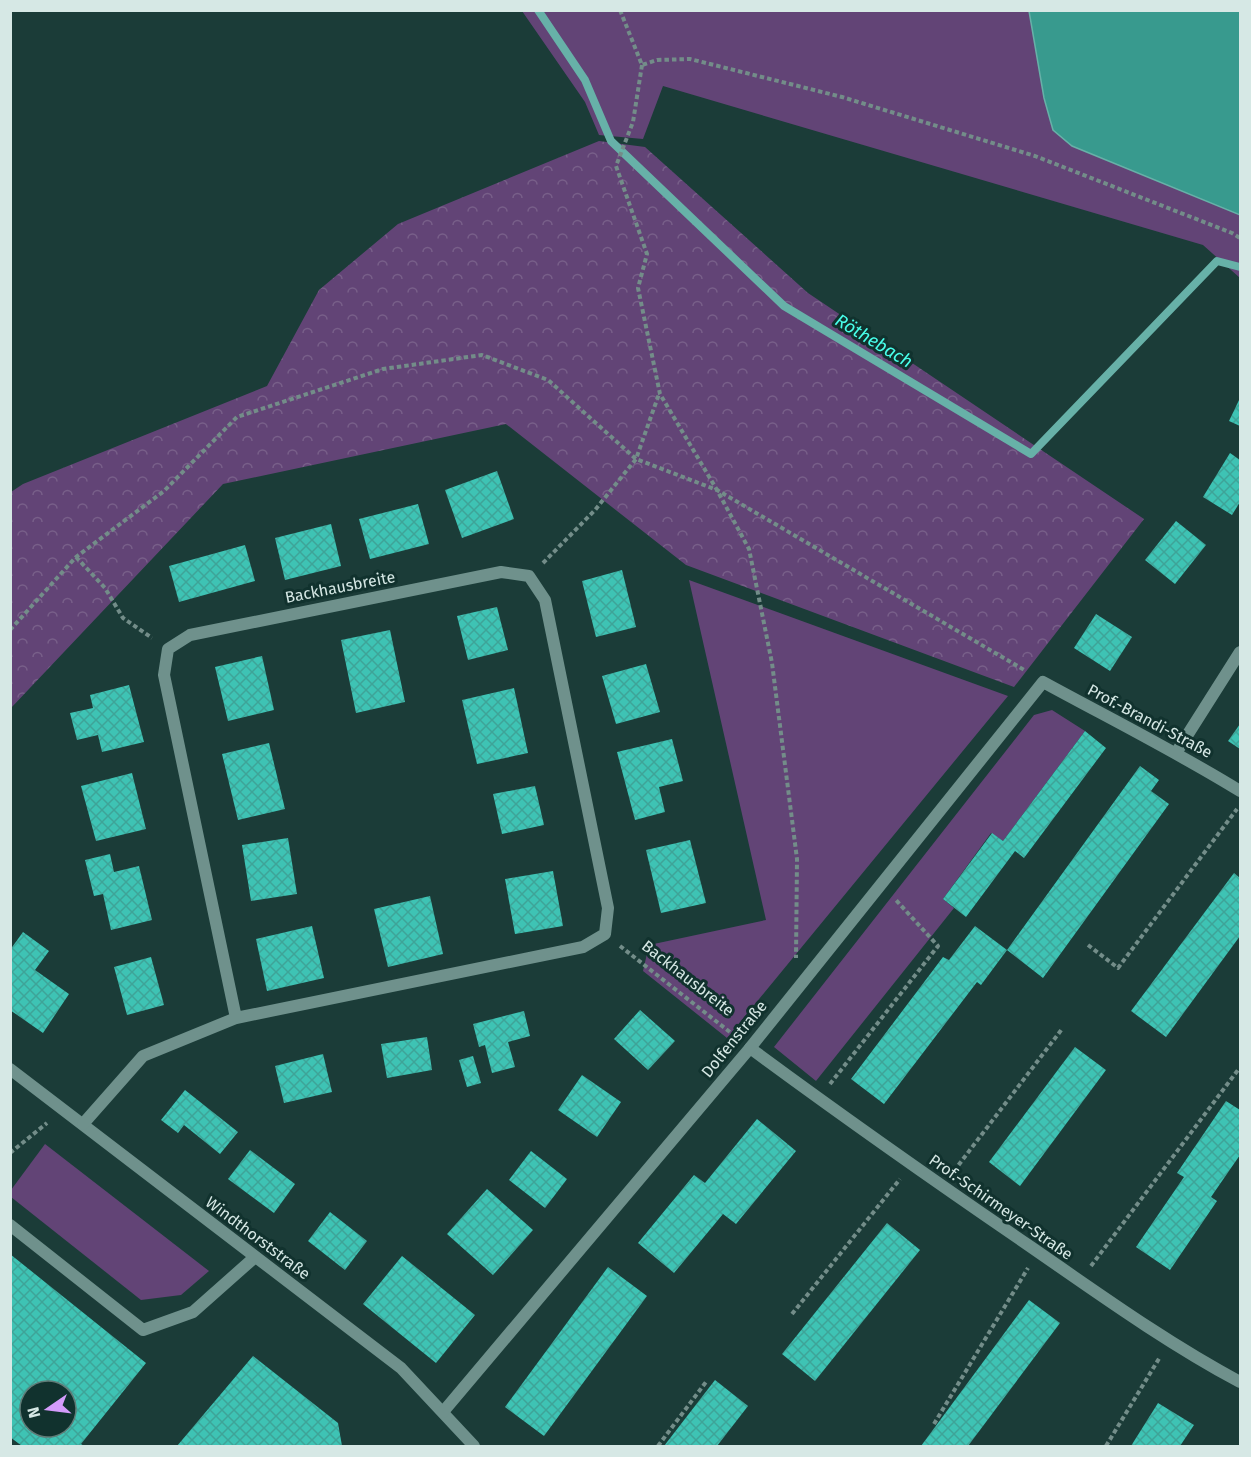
<svg xmlns="http://www.w3.org/2000/svg" width="1251" height="1457" font-family="'Fira Sans',sans-serif">
<style>
.green{fill:#624476}
.forest{fill:url(#forest-crowns)}
.water{fill:#389a8e;stroke:#67b1a8;stroke-width:1.5}
.lines{fill:none;stroke-linecap:round;stroke-linejoin:round}
.stream{stroke:#67b1a8;stroke-width:8}
.building{fill:url(#building-cross-hatch);fill-rule:evenodd}
.path{stroke:#738d89;stroke-width:4;stroke-dasharray:4.5 3;stroke-linecap:butt}
.service{stroke:#6f918c;stroke-width:12}
.minor{stroke:#6f918c;stroke-width:12}
.labels{text-anchor:middle;dominant-baseline:central;stroke-width:6;stroke-linejoin:round;paint-order:stroke}
.street-label{font-size:16px;fill:#d6e8e5;stroke:#11322e}
.water-label{font-size:18px;font-style:italic;fill:#48feea;stroke:#11322e}
</style>
<defs>
<pattern id="forest-crowns" width="20" height="18" patternUnits="userSpaceOnUse" patternTransform="scale(1.5)"><rect width="20" height="18" fill="#624476"/><path d="M2 6a3 3 0 1 1 6 0M12 15a3 3 0 1 1 6 0" fill="none" stroke="#785f89"/></pattern>
<pattern id="building-cross-hatch" width="8" height="8" patternUnits="userSpaceOnUse" patternTransform="scale(1.5)"><rect width="8" height="8" fill="#3ec3b4"/><path d="M0 0l8 8M0 8l8-8" fill="none" stroke="#3ea498"/></pattern>
</defs>
<rect width="100%" height="100%" fill="#1b3c38"/>
<g class="green">
<path d="M522,11H1240V278L1203,245L663,86L643,139L599,135L585,102Z"/>
<path d="M689,580L1008,696L727,1038L643,971L649,945L766,920Z"/>
<path d="M1052,710L1085,731L1003,841L991,833L943,899L954,908L816,1081L774,1047L1034,715Z"/>
<path d="M45,1144L209,1271L181,1295L141,1300L11,1197V1190Z"/>
</g>
<path class="forest" d="M599,141L645,147L808,293L1144,519L1014,687L686,565L506,424L223,484L11,708V492L23,484L267,386L319,290L398,224Z"/>
<path class="water" d="M1029,11H1240V215L1072,146L1053,130L1044,98Z"/>
<g class="lines">
<path class="stream" d="M538,10L585,80L611,141L784,306L1031,454L1217,261L1240,267"/>
</g>
<g class="building">
<path d="M1240,398V426L1229,421Z"/>
<path d="M1230,453L1240,460V502L1232,515L1203,497Z"/>
<path d="M497,471L514,519L462,538L445,490Z"/>
<path d="M418,504L429,544L370,559L359,519Z"/>
<path d="M1176,521L1206,545L1175,584L1145,560Z"/>
<path d="M331,524L341,566L285,580L275,538Z"/>
<path d="M245,545L255,581L179,602L169,566Z"/>
<path d="M622,570L636,627L596,637L582,581Z"/>
<path d="M497,607L508,650L468,660L457,616Z"/>
<path d="M1096,614L1132,637L1110,671L1074,648Z"/>
<path d="M390,630L405,702L356,713L341,640Z"/>
<path d="M262,656L274,710L228,721L215,667Z"/>
<path d="M646,664L660,712L616,724L602,676Z"/>
<path d="M129,685L144,742L102,752L98,735L77,740L70,713L93,708L90,695Z"/>
<path d="M514,688L528,753L477,764L462,700Z"/>
<path d="M1240,724V749L1228,741Z"/>
<path d="M1085,731L1106,748L1024,858L1015,851L966,917L943,899L992,833L1003,841Z"/>
<path d="M672,739L683,781L659,787L665,812L635,820L617,752Z"/>
<path d="M269,743L285,809L238,820L222,754Z"/>
<path d="M1140,766L1159,780L1151,791L1169,804L1043,978L1007,950Z"/>
<path d="M132,773L146,829L96,841L81,786Z"/>
<path d="M535,786L544,825L502,834L493,794Z"/>
<path d="M288,838L297,894L251,901L242,845Z"/>
<path d="M690,840L706,903L661,913L646,850Z"/>
<path d="M110,854L114,872L139,866L152,920L111,930L103,894L94,896L85,860Z"/>
<path d="M553,871L563,926L515,934L505,879Z"/>
<path d="M1234,873L1240,878V936L1166,1037L1131,1011Z"/>
<path d="M430,896L443,954L388,967L374,909Z"/>
<path d="M312,926L324,978L267,991L256,939Z"/>
<path d="M975,926L1007,950L981,985L977,982L884,1104L851,1079L943,957L949,960Z"/>
<path d="M23,932L49,951L35,970L69,994L43,1033L10,1010V950Z"/>
<path d="M151,957L164,1005L127,1015L114,967Z"/>
<path d="M640,1010L675,1041L648,1070L614,1039Z"/>
<path d="M524,1011L530,1036L508,1042L515,1067L492,1073L485,1045L479,1047L473,1024Z"/>
<path d="M427,1037L432,1070L387,1078L381,1044Z"/>
<path d="M1075,1047L1106,1070L1020,1186L989,1162Z"/>
<path d="M323,1054L332,1092L284,1103L275,1066Z"/>
<path d="M473,1056L481,1083L467,1087L459,1060Z"/>
<path d="M582,1075L621,1102L597,1137L558,1110Z"/>
<path d="M185,1090L238,1132L220,1154L184,1125L178,1133L161,1120Z"/>
<path d="M1226,1101L1240,1110V1155L1211,1197L1217,1201L1170,1270L1136,1247L1184,1177L1177,1173Z"/>
<path d="M757,1119L796,1151L736,1224L723,1214L674,1273L638,1243L694,1175L705,1183Z"/>
<path d="M250,1150L295,1184L274,1213L228,1179Z"/>
<path d="M531,1151L567,1179L545,1208L509,1180Z"/>
<path d="M487,1189L533,1230L493,1275L447,1234Z"/>
<path d="M330,1212L367,1241L345,1270L308,1241Z"/>
<path d="M887,1223L920,1250L815,1381L782,1354Z"/>
<path d="M10,1254L146,1363L81,1444L84,1446H22L10,1437ZM30,1391H66V1427H30Z"/>
<path d="M402,1256L475,1315L436,1363L363,1304Z"/>
<path d="M608,1267L647,1296L544,1436L505,1407Z"/>
<path d="M1029,1300L1060,1323L968,1446H921Z"/>
<path d="M253,1356L338,1423L342,1446H177Z"/>
<path d="M715,1380L748,1406L717,1446H664Z"/>
<path d="M1158,1403L1194,1425L1180,1446H1131Z"/>
</g>
<g class="lines">
<g class="path">
<path d="M620,10L642,65L657,60L690,59L842,97L1035,156L1232,233L1240,238"/>
<path d="M642,65L633,122L616,166L647,254L638,288L660,394L717,490L749,549L772,663L797,859L796,958"/>
<path d="M76,557L105,588L123,618L152,638"/>
<path d="M543,563L595,510L636,459L659,394"/>
<path d="M10,630L76,557L164,491L237,417L383,369L482,355L548,380L636,459L717,490L1026,671"/>
<path d="M1088,945L1118,968L1237,809"/>
<path d="M620,946L735,1036"/>
<path d="M830,1084L938,946L895,899"/>
<path d="M10,1153L47,1123"/>
<path d="M954,1171L1062,1029"/>
<path d="M1091,1266L1238,1070L1240,1069"/>
<path d="M792,1314L900,1179"/>
<path d="M934,1424L1028,1268"/>
<path d="M658,1446L706,1382"/>
<path d="M1106,1446L1160,1357"/>
</g>
<path class="service" d="M10,1225L143,1330L193,1312L255,1257"/>
<g class="minor">
<path d="M1176,753L1240,652"/>
<path d="M750,1048C842,1116 936,1182 1031,1247C1099,1294 1167,1343 1240,1382"/>
<path d="M10,1069L401,1368L474,1446"/>
<path d="M83,1124L143,1056L236,1018L583,947L605,934L608,908L545,600L529,576L501,572L190,635L168,649L164,675L236,1018"/>
<path d="M443,1412L750,1048L1043,682C1109,718 1177,752 1240,791"/>
</g>
</g>
<g class="labels">
<g class="street-label">
<text transform="translate(340 587) rotate(-11)">Backhausbreite</text>
<text transform="translate(1150 721) rotate(28)">Prof.-Brandi-Straße</text>
<text transform="translate(688 978) rotate(38)">Backhausbreite</text>
<text transform="translate(734 1039) rotate(-51)">Dolfenstraße</text>
<text transform="translate(1001 1207) rotate(35)">Prof.-Schirmeyer-Straße</text>
<text transform="translate(258 1238) rotate(37)">Windthorststraße</text>
</g>
<g class="water-label">
<text transform="translate(874 341) rotate(31)">Röthebach</text>
</g>
</g>
<rect width="1251" height="1457" fill="none" stroke="#d6e8e5" stroke-width="24"/>
<g transform="translate(48 1409) rotate(256)"><circle r="28" fill="#11322e" stroke="#607b77" stroke-width="1.5"/>
<path d="M0-4.5L10 22L0 15L-10 22Z" fill="#d49cfb"/>
<text y="-9" font-size="16" font-weight="bold" text-anchor="middle" fill="#d6e8e5">N</text>
</g>
</svg>
